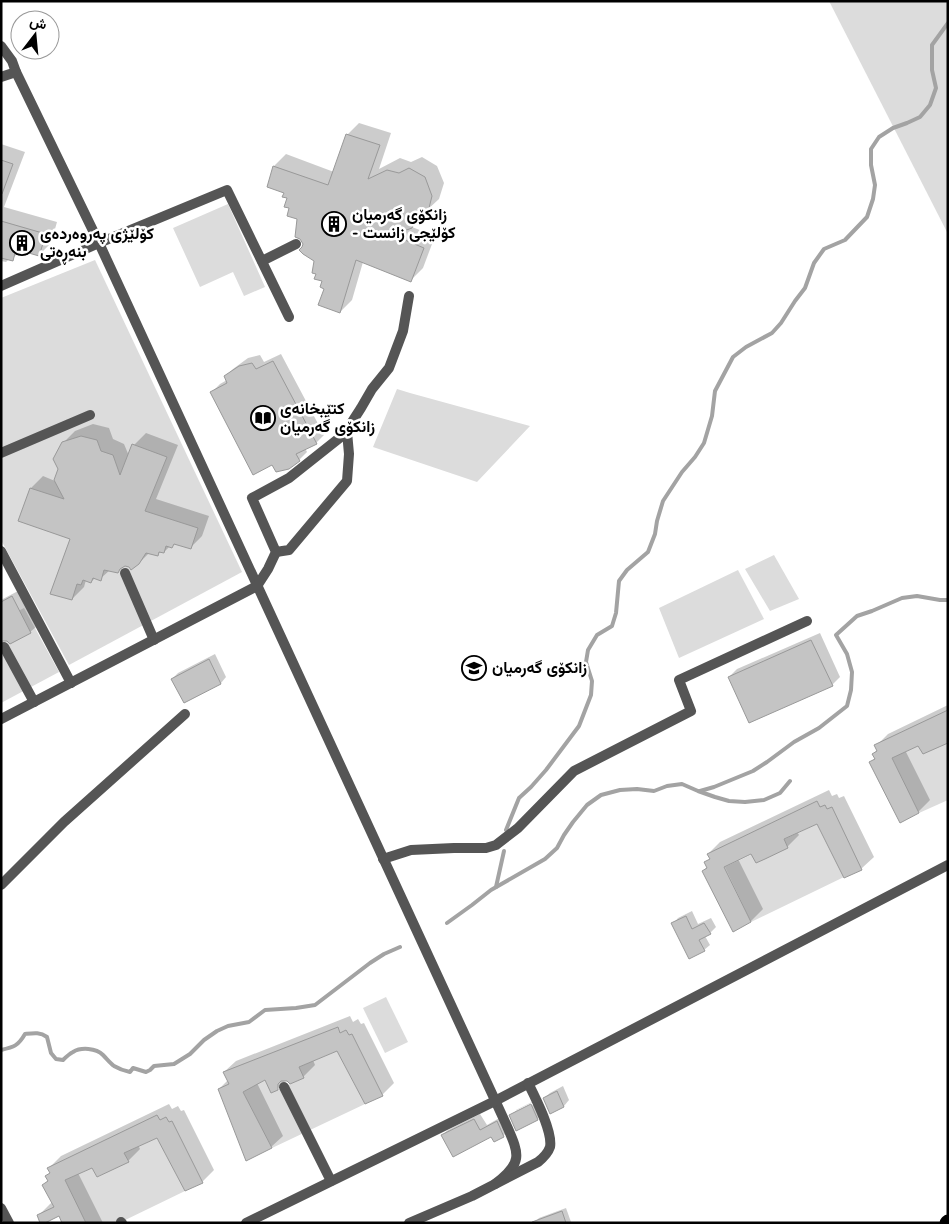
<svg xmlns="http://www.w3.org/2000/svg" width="949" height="1224" font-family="'Varela Round',Vazirmatn,sans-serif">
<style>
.green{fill:#dcdcdc}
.shadow{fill:#0003;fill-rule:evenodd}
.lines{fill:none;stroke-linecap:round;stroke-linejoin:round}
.stream{stroke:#a3a3a3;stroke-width:4}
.building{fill:#c4c4c4;stroke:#999}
.street{stroke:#555;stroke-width:10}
.highway{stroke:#000;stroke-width:15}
.labels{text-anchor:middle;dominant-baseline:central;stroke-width:5;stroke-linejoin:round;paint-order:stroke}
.poi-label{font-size:16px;font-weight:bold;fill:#000;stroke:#fff;text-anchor:start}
</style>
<rect width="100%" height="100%" fill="#fff"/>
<g class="green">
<path d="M829,1H948V234Z"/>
<path d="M228,204L265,287L244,296L233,272L200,287L173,228Z"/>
<path d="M95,260L242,572L69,665L1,540V298Z"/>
<path d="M397,389L410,393L530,426L477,482L373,447Z"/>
<path d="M774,555L799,599L770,611L745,569Z"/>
<path d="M738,570L764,619L679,658L659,608Z"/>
<path d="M24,608L59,672L1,703V620Z"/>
<path d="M948,732V800L919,813L892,758Z"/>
<path d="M817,824L844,877L751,922L725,867Z"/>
<path d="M386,997L408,1042L385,1053L363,1008Z"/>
<path d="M337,1051L365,1104L272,1148L243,1092L265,1080L271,1093L303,1078L299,1067Z"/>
<path d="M157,1138L185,1191L119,1223H86L65,1180L92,1168L97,1177L128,1161L124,1153Z"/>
</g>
<g class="shadow">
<path d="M359,123L391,133L379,169L400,158L411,162L422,157L437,166L444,183L439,199L425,212L412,227L435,236L423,268L411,280L363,262L352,300L340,312L326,288L323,280L317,273L316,260L304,244L299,218L290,207L289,197L285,192L268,187L274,166L286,154L334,172L347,135Z"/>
<path d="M1,144L25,152L4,207L57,222L51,243L39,255L24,250L20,253H18L12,259H9L6,262L1,261Z"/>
<path d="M281,354L324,435L316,443L305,448L307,452L299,460L212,392L220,384L227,380L225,377L233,369L248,358L260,355L264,362Z"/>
<path d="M93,424L109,428L113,439L124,444L129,456L134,445L146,433L178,445L156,499L209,516L202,536L190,548L175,543L172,546H170L164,552L161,551L157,555L149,553L138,564L129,566H124L118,571L110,570L100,579L95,578L91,582L86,580L84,587L72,599L71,539L31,488L43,476L55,481L59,469L63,443L75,431Z"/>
<path d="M18,591L36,627L30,632L8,640H3V643L1,645V600Z"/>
<path d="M820,633L840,677L832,685L729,677L737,669Z"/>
<path d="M215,654L226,677L221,683L184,702L172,679L178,673Z"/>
<path d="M948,705V742L919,744L905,750L930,800L918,812L870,763L875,758L873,754L878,749L876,746L888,734Z"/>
<path d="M829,790L832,796L837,794L839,798L844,796L874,857L862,868L845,876L817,823L797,832L799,835L787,847L751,853L738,859L763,909L751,921L734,930L703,871L708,866L706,863L711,858L708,854L720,842Z"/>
<path d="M692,911L698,924L711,918L716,927L710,933L705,936L710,945L704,950L673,924L678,918Z"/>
<path d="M350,1016L353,1022L358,1019L361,1024L364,1023L394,1083L382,1095L338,1049L313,1060L315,1065L303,1077L286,1080L277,1089L266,1079L257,1083L283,1136L271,1147L219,1089L228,1080L224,1072L236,1061Z"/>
<path d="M563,1086L569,1100L564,1106L550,1112L544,1098L550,1093Z"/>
<path d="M537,1100L543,1113L537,1119L511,1115L517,1110ZM536,1100L537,1103L516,1113V1110Z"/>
<path d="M169,1104L172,1109L178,1106L181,1111L184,1110L214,1170L202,1182L158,1136L138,1145L140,1149L128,1161L92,1167L78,1173L103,1223H63L59,1214L38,1216L50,1204L53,1202L44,1185L48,1180L47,1176L51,1172L49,1168L61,1156Z"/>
<path d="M480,1114L487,1125L503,1116L509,1130L503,1136L491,1135H442L448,1130Z"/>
<path d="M566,1208L571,1222L569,1223H536V1221L539,1218Z"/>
</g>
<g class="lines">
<g class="stream">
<path d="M700,791L714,787L753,771L767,762L794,742L819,728L847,706L851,690L852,672L847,654L836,635L857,616L872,611L902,598L917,596L940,600H948"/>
<path d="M506,830L519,798L531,787L546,770L579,726L591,695L592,681L586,662L588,650L597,635L612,626L616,613L619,581L627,570L648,552L655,534L657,521L663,501L682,472L695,457L704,443L712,416L715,391L733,357L746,347L772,333L781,323L795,301L805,288L814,263L824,249L845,240L867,217L873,199L875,185L871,165V149L879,137L893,128L907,123L920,117L930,105L936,88L932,70V45L948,23"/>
<path d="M496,887L504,851"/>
<path d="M447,923L472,905L491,890L545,859L557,848L564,835L573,822L587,805L601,795L620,790L637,789L654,791L667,786L682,784L698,791L715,797L729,801L745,802L764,800L780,793L790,781"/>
<path d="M1,1050C14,1047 18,1046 25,1034C34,1033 40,1032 47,1037L51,1053L56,1059L63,1060C66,1057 69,1054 73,1052C81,1047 96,1048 103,1055C107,1059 110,1063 114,1066C119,1069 125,1071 130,1072L133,1068L146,1072L150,1070L154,1066L174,1064L190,1054L204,1040L217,1031L228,1026L249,1022L265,1010L296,1008L315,1005L370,963L384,954L400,947"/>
</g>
</g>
<g class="building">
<path d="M346,134L380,145L368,179L387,170L399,173L409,168L425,177L432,196L428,212L417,216L412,228L393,235L424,248L411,282L356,260L340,313L318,305L324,289L320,287L322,281L314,279L316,274L312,273L314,261L303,254L299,250L302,247L303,244L300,239L295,237L297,219L287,216L289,208L284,207L287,198L282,197L284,193L267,187L273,166L328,185Z"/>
<path d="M1,160L13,164L2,194H1Z"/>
<path d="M1,221L46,234L39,256L22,251L21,255L15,253L13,261L1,258Z"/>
<path d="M273,361L317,444L296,454L300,461L289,469L276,472L272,465L253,475L210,392L227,383L224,376L239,366L252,363L256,369Z"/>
<path d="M81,436L97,440L101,451L113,455L120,475L132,444L167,457L145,511L198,528L191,549L174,544L172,548L166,546L164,553L159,552L158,556L146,553L139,564L131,570L129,567L125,566L120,569L118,573L104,570L101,581L93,578L91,583L83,580L81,585L77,584L72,600L50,594L70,539L18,521L30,488L64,499L54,480L58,469L53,459L62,442Z"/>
<path d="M12,596L31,633L10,644L7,641H1V602Z"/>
<path d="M811,640L833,686L749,723L728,677Z"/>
<path d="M209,659L221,684L184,703L171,679Z"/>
<path d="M948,710V743L923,754L918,746L892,758L919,813L900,823L869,762L875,759L872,754L877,751L874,745Z"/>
<path d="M817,801L820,807L825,805L827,809L832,807L862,870L844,878L817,824L784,839L788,848L765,859L756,863L751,854L724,867L751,922L733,932L702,871L707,868L704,862L710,859L707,854Z"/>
<path d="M686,916L692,929L704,923L711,934L699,940L705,951L689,959L671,923Z"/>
<path d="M338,1027L340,1033L346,1030L349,1035L352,1034L383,1096L365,1104L337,1051L299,1067L304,1078L290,1084L287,1081H281L278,1084V1090L271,1093L265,1080L243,1092L272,1148L246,1161L218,1089L229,1084L223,1072Z"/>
<path d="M557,1091L564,1107L550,1114L543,1098Z"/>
<path d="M531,1104L538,1120L516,1131L509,1115Z"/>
<path d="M157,1115L160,1120L166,1117L169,1122L172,1121L203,1183L185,1191L157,1138L124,1153L129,1162L97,1177L92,1168L65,1180L86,1223H62L59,1216L45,1223H40L37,1215L54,1207L42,1185L48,1181L45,1176L50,1173L47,1168Z"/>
<path d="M474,1119L480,1130L497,1121L504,1137L494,1142L491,1137L453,1157L441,1135Z"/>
<path d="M562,1211L566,1223H533L532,1222Z"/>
</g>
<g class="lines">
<g class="street">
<path d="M1,46L12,61L16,72"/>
<path d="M1,77L16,72L99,243L506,1124C519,1154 524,1162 495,1184"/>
<path d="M262,261L296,244"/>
<path d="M1,286L99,243L227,190L289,317"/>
<path d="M1,453L90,415"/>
<path d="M1,551L71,683"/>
<path d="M276,552L289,550L347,481L349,454L347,432"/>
<path d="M125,573L154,640"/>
<path d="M4,647L34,702"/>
<path d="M1,719L257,586L268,569L276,552L252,498L289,478L347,432L352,422L361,408L372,389L389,368L403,331L409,296"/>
<path d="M383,859L411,850L454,848H486L496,845L518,828L574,771L691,711L679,680L807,621"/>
<path d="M1,885L64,822L185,714"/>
<path d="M284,1087L331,1181"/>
<path d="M1,1208L9,1223"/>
<path d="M121,1222L122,1223"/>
<path d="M246,1223L495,1101L948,865"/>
<path d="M409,1223L472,1196L538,1162C543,1158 548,1153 550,1147C553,1132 535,1097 528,1083"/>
</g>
<path class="highway" d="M947,1223L948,1222"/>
</g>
<defs>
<symbol id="building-ring" viewBox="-11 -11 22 22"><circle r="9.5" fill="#fff" stroke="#000" stroke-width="1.5"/><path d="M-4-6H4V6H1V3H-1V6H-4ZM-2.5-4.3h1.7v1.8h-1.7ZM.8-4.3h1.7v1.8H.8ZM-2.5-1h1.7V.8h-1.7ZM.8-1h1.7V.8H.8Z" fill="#000"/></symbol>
<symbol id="library-ring" viewBox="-11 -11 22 22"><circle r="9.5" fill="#fff" stroke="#000" stroke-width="1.5"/><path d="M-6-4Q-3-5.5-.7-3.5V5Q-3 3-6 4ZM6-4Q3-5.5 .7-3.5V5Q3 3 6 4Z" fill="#000"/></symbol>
<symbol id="university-ring" viewBox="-11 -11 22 22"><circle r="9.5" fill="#fff" stroke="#000" stroke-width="1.5"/><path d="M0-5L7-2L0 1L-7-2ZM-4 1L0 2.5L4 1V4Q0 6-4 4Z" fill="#000"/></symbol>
</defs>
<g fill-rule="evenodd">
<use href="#building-ring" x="320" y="210" width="28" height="28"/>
<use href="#building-ring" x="8" y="229" width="28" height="28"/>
<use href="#library-ring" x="249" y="404" width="28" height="28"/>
<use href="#university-ring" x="460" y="654" width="28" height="28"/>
</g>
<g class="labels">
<g class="poi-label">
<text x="352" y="215">زانکۆی گەرمیان<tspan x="352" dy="18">- کۆلێجی زانست</tspan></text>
<text x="40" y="234">کۆلێژی پەروەردەی<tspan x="40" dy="18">بنەڕەتی</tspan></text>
<text x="280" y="409">کتێبخانەی<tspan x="280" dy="18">زانکۆی گەرمیان</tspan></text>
<text x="492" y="668">زانکۆی گەرمیان</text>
</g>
</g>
<rect width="949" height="1224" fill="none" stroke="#000000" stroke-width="5"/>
<g transform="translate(35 35) rotate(16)"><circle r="24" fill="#ffffff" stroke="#999999"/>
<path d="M0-4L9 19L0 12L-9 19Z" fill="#000000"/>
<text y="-8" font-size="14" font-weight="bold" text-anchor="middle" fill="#000000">ش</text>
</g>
</svg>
